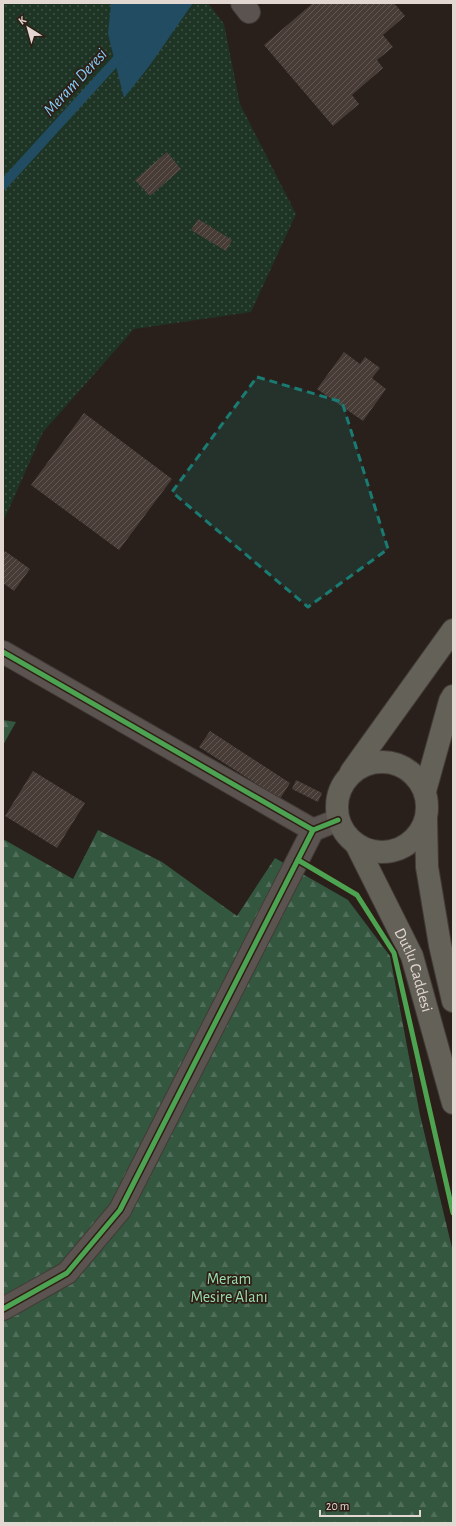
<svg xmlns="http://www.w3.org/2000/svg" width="456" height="1526" font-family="'Alegreya Sans',sans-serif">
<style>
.grass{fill:url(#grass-dots)}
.forest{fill:url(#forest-firs)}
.water{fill:#214c62}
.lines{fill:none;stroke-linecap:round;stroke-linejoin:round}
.stream{stroke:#214c62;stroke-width:10}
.building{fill:url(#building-hatch)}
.minor-casing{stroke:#433b37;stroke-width:24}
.major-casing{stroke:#433b37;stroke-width:24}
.minor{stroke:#5a534f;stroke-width:22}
.major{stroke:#646159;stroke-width:22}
.cycleway-casing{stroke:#2f1e15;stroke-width:8}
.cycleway{stroke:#4ca352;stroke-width:5}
.marked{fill:#1a7b73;fill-opacity:0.2;stroke:#1a7b73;stroke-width:3;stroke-dasharray:8 5;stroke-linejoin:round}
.labels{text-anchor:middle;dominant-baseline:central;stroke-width:3.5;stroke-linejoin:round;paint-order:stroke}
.street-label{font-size:16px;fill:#e3d7d1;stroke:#2f1e15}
.park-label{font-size:16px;fill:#98ddae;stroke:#2f1e15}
.water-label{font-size:17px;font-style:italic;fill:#82cdf8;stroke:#2f1e15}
</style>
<defs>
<pattern id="grass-dots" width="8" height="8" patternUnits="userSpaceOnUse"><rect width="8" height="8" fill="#1e3525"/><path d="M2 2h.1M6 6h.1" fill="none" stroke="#3f5244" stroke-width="1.8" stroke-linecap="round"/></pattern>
<pattern id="forest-firs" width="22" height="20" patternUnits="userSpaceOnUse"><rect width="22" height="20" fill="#34573f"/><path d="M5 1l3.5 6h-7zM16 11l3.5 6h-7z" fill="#516e5a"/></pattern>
<pattern id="building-hatch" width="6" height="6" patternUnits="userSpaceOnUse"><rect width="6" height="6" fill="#483c37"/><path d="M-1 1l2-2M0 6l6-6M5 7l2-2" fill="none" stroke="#625753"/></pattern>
</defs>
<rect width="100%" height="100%" fill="#29201b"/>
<path class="grass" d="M3,3H208L224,24L240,104L296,214L251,312L134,329L43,432L3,522Z"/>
<g class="forest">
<path d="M3,720L16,722L3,745Z"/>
<path d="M98,830L162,862L237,916L275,858L348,900L390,956L420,1115L453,1252V1523H3V839L73,879Z"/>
</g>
<path class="water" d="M111,3H193L150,65L124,98L108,34Z"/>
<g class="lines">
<path class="stream" d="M3,185L124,52"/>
</g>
<g class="building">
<path d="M313,3H394L405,16L383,35L393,47L377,60L383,68L352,95L359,104L333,126L264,45Z"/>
<path d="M167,152L181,169L150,196L135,180Z"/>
<path d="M198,219L232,240L226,251L191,230Z"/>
<path d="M344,352L360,364L365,357L380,368L372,378L386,389L363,421L317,389Z"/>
<path d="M84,413L172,479L119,550L31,485Z"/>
<path d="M5,551L30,569L14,591L3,583V554Z"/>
<path d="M210,731L290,783L280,799L199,747Z"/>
<path d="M33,771L85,803L57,848L5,816Z"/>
<path d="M296,780L322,793L318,802L292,789Z"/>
</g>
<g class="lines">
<defs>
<g id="minor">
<path d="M242,3L249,12"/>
<path d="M3,652L313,830"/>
<path d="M3,1309L67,1273L120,1210L313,830L338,820"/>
</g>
<g id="major">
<circle cx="382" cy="807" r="45"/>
<path d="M351,772L453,630"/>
<path d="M425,791L450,701L453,696"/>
<path d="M426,819L427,867L440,945L453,1001"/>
<path id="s1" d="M356,844L412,956L453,1103"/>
</g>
</defs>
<use href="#minor" class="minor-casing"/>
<use href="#major" class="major-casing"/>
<use href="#minor" class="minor"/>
<use href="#major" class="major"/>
<defs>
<g id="cycleway">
<path d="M3,652L313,830"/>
<path d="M298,860L357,895L394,953L453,1213"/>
<path d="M3,1309L67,1273L120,1210L313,830L338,820"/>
</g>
</defs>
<use href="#cycleway" class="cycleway-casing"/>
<use href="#cycleway" class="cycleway"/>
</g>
<path class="marked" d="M257,377L342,402L388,549L308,607L172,492Z"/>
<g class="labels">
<g class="street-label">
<text stroke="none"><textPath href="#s1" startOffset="139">Dutlu Caddesi</textPath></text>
</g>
<g class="park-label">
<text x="229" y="1279">Meram<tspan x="229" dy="18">Mesire Alanı</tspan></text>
</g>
<g class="water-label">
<text transform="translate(75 82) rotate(-47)">Meram Deresi</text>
</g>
</g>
<rect width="456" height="1526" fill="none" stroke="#e3d7d1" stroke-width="8"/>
<g transform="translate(28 28) rotate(323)" stroke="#2f1e15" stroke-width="3" paint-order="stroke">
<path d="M0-3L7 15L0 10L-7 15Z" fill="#e3d7d1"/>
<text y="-6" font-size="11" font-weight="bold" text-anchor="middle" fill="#e3d7d1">K</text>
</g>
<path d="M320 1510v6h100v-6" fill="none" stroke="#e3d7d1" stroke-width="2"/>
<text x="326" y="1510" font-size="12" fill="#e3d7d1" stroke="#2f1e15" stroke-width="3" paint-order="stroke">20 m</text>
</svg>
